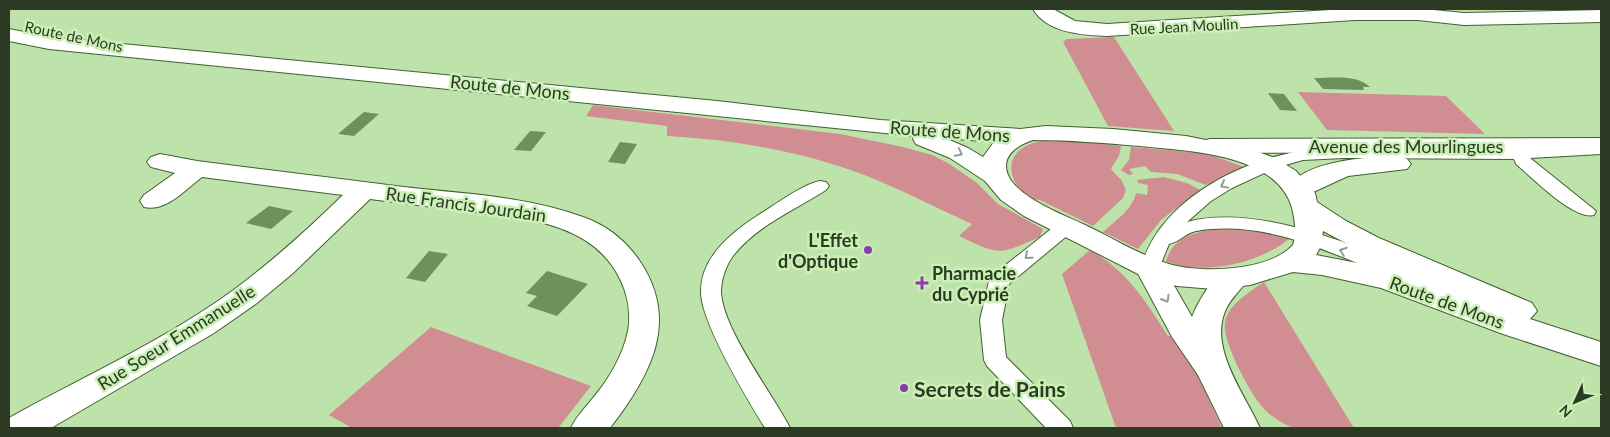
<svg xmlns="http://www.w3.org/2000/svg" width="1610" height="437" font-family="Lato,sans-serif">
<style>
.green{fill:#d18e92}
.water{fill:#6e905d}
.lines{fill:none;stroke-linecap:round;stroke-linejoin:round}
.service-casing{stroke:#40612d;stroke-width:2}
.minor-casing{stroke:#40612d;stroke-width:2}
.tertiary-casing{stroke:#40612d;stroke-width:2}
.secondary-casing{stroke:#40612d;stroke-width:2}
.service{fill:#fff;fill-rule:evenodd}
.minor{fill:#fff;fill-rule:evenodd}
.tertiary{fill:#fff;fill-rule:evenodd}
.secondary{fill:#fff;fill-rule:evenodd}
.oneway{stroke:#969c92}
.poi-dot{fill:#8c3bab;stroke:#caf0b6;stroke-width:2}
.labels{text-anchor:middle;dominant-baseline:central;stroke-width:5;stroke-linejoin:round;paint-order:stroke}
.far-street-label{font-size:15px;fill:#2c3a24;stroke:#caf0b6}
.street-label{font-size:18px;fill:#2c3a24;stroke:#caf0b6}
.poi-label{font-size:18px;font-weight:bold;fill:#2c3a24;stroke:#caf0b6;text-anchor:end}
.near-poi-label{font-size:21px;font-weight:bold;fill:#2c3a24;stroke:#caf0b6;text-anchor:start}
</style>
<rect width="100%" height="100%" fill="#bde3aa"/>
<g class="green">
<path d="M1114,37L1174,131L1108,126L1063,42L1067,39Z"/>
<path d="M1298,92L1446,96L1485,134L1327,130Z"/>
<path d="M593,105L840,134L903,147L932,155L948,163L977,183L998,204L1043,229L1040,237C998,255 1001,256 959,236L972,224C941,210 910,194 879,181C812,153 739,140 667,136V126L586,116Z"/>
<path d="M1058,139L1121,146L1119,156L1111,169L1122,181L1126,190L1123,198L1093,226L1040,200C1018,199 1000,165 1020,150C1030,141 1045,141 1058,139Z"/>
<path d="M1131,147L1206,153L1244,167L1206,185L1177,174L1151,172L1145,166L1129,169L1133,174L1129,175L1121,170L1129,160Z"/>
<path d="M1164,177L1187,183L1200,190L1161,220L1138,249L1103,232C1115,221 1133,209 1136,193L1147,195L1148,185L1138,183L1137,180Z"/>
<path d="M1216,229L1258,231L1290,238C1261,263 1202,277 1166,261C1174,236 1193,233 1216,229Z"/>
<path d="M1090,250C1128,272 1144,299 1168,336H1176L1185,349L1222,428H1116L1062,274Z"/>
<path d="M1264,282L1354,428C1337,428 1305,432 1289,426C1279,422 1265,412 1259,403C1248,388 1222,341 1225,323C1227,305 1251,291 1264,282Z"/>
<path d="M431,327L591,386L558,428H352L329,415Z"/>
</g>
<g class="water">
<path d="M1314,78C1332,78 1357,74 1370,87H1363L1364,90L1323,89Z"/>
<path d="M1268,93L1284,94L1297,111L1280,110Z"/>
<path d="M364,112L379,114L354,136L338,134Z"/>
<path d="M530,131L546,132L531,151L514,150Z"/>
<path d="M620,142L637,144L625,164L608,162Z"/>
<path d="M269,206L293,211L271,229L246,223Z"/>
<path d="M429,251L448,254L425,282L406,278Z"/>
<path d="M547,271L588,284L557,316L527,306L537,296L526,293Z"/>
</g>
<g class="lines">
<defs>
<g id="service">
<path d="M1601,144V154L1530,158L1596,211L1594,215C1573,220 1532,177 1516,164L1514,159L1344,158L1303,160L1275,168L1232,188L1211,201L1187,222C1266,201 1377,256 1451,284L1454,289L1451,294L1444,296C1363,273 1284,216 1196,231C1186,233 1179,242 1169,244L1157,273L1150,275L1143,273L1140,268C1146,252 1152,238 1163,225C1197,182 1262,154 1316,149C1357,145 1400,149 1442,149C1495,149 1548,148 1601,144Z"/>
<path d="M820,181L826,182L829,186L826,190C795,210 756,226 733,256C726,265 721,280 721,292C723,330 772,393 790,428H765C748,400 701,323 701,292C700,258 732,232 757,216C775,205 801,185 820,181Z"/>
<path d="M1067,220L1074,222L1076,226L1074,230L1009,284L1002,320L1006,357L1070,421L1073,428H1046L987,366L984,360L980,320L989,281L992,276L1060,222Z"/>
</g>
<g id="minor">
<path d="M1033,9H1053L1075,21L1107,24L1346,9H1423L1464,13L1601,10V22L1464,25L1418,20H1355L1107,36C1082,35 1047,33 1033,9Z"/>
<path d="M160,154L197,161C266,170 335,178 404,187C463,194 527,196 583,217C606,225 625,240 639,260C681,321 650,376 610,428H571C576,417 585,408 593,398C609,379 623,355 628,331C631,314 628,295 620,279C592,221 521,218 465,211C433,207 402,203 370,199L292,274L257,303L214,333L51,428H9V418C79,379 152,346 218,301C263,270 304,233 343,195L202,177C185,190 166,212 144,207L140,201L144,195L175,173L151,167L147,162L151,157Z"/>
<path d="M1150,258L1160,261L1192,317C1197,304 1212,277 1225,271C1232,267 1238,269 1245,271L1249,278C1242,289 1231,298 1226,309C1208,348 1245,394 1260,428H1224L1198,375L1172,337L1135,268L1140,261Z"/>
</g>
<g id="tertiary">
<path d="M1601,138V152L1210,153L1201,151L1198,146L1201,141L1210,139Z"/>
<path d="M1398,156L1407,159L1411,164L1407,169L1348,176L1309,194L1300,196L1291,194L1287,188C1306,160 1367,157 1398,156Z"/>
</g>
<path id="secondary" d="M9,29L49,37L717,101L880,120L1020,129L1046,126L1113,129L1186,136L1250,149L1275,158L1296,171L1315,193L1317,202L1346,221L1379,238L1532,303L1537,311L1530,319L1601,342V366L1503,334L1381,288L1322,275L1293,272L1250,285L1214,289L1177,286L1144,277L1024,216L1001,200L985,181L950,158L916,144L913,139L915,136L49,49L9,41ZM945,138L994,142L983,157L968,148ZM1033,140C1069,140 1104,143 1140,146C1187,151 1277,153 1292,208C1295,220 1297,233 1293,245C1268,272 1198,274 1166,263C1137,254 1111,237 1083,224C1063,215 1017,197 1008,175C1000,156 1018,145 1033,140ZM1323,231L1359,250L1439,287L1388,269L1316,255L1321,246Z"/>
</defs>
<use href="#service" class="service-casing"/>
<use href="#minor" class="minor-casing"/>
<use href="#tertiary" class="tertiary-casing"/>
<use href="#secondary" class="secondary-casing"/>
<use href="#service" class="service"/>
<use href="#minor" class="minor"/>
<use href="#tertiary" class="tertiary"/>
<use href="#secondary" class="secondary"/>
</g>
<defs><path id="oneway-chevron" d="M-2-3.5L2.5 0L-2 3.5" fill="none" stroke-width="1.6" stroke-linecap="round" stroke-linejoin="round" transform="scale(1.25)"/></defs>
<g class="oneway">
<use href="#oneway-chevron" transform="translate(959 153) rotate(27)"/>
<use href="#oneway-chevron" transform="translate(1224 185) rotate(151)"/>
<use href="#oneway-chevron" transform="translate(1343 251) rotate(-160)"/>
<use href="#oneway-chevron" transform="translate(1028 256) rotate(139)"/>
<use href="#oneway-chevron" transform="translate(1166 299) rotate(60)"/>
</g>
<g class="poi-dot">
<circle cx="868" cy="250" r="5"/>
<path d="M919.5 275.5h5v5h5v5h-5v5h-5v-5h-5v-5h5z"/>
<circle cx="904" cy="388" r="5"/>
</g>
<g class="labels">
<g class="far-street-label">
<text transform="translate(1184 26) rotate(-3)">Rue Jean Moulin</text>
<text transform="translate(74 36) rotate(12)">Route de Mons</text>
</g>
<g class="street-label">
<text transform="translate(510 87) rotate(6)">Route de Mons</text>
<text transform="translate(950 131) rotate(4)">Route de Mons</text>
<text x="1406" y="146">Avenue des Mourlingues</text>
<text transform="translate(466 204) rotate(8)">Rue Francis Jourdain</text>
<text transform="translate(1447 302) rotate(20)">Route de Mons</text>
<text transform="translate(176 337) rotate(-32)">Rue Soeur Emmanuelle</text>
</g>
<g class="poi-label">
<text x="858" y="240">L'Effet<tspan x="858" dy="21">d'Optique</tspan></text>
<text x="932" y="273" text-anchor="start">Pharmacie<tspan x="932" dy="21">du Cyprié</tspan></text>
</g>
<g class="near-poi-label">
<text x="914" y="388">Secrets de Pains</text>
</g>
</g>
<rect width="1610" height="437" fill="none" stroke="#2c3a24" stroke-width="20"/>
<g transform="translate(1575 402) rotate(226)" stroke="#caf0b6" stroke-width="4" paint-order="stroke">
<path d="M0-4L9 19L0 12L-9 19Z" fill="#2c3a24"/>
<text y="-8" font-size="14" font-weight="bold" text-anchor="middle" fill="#2c3a24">N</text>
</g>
</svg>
